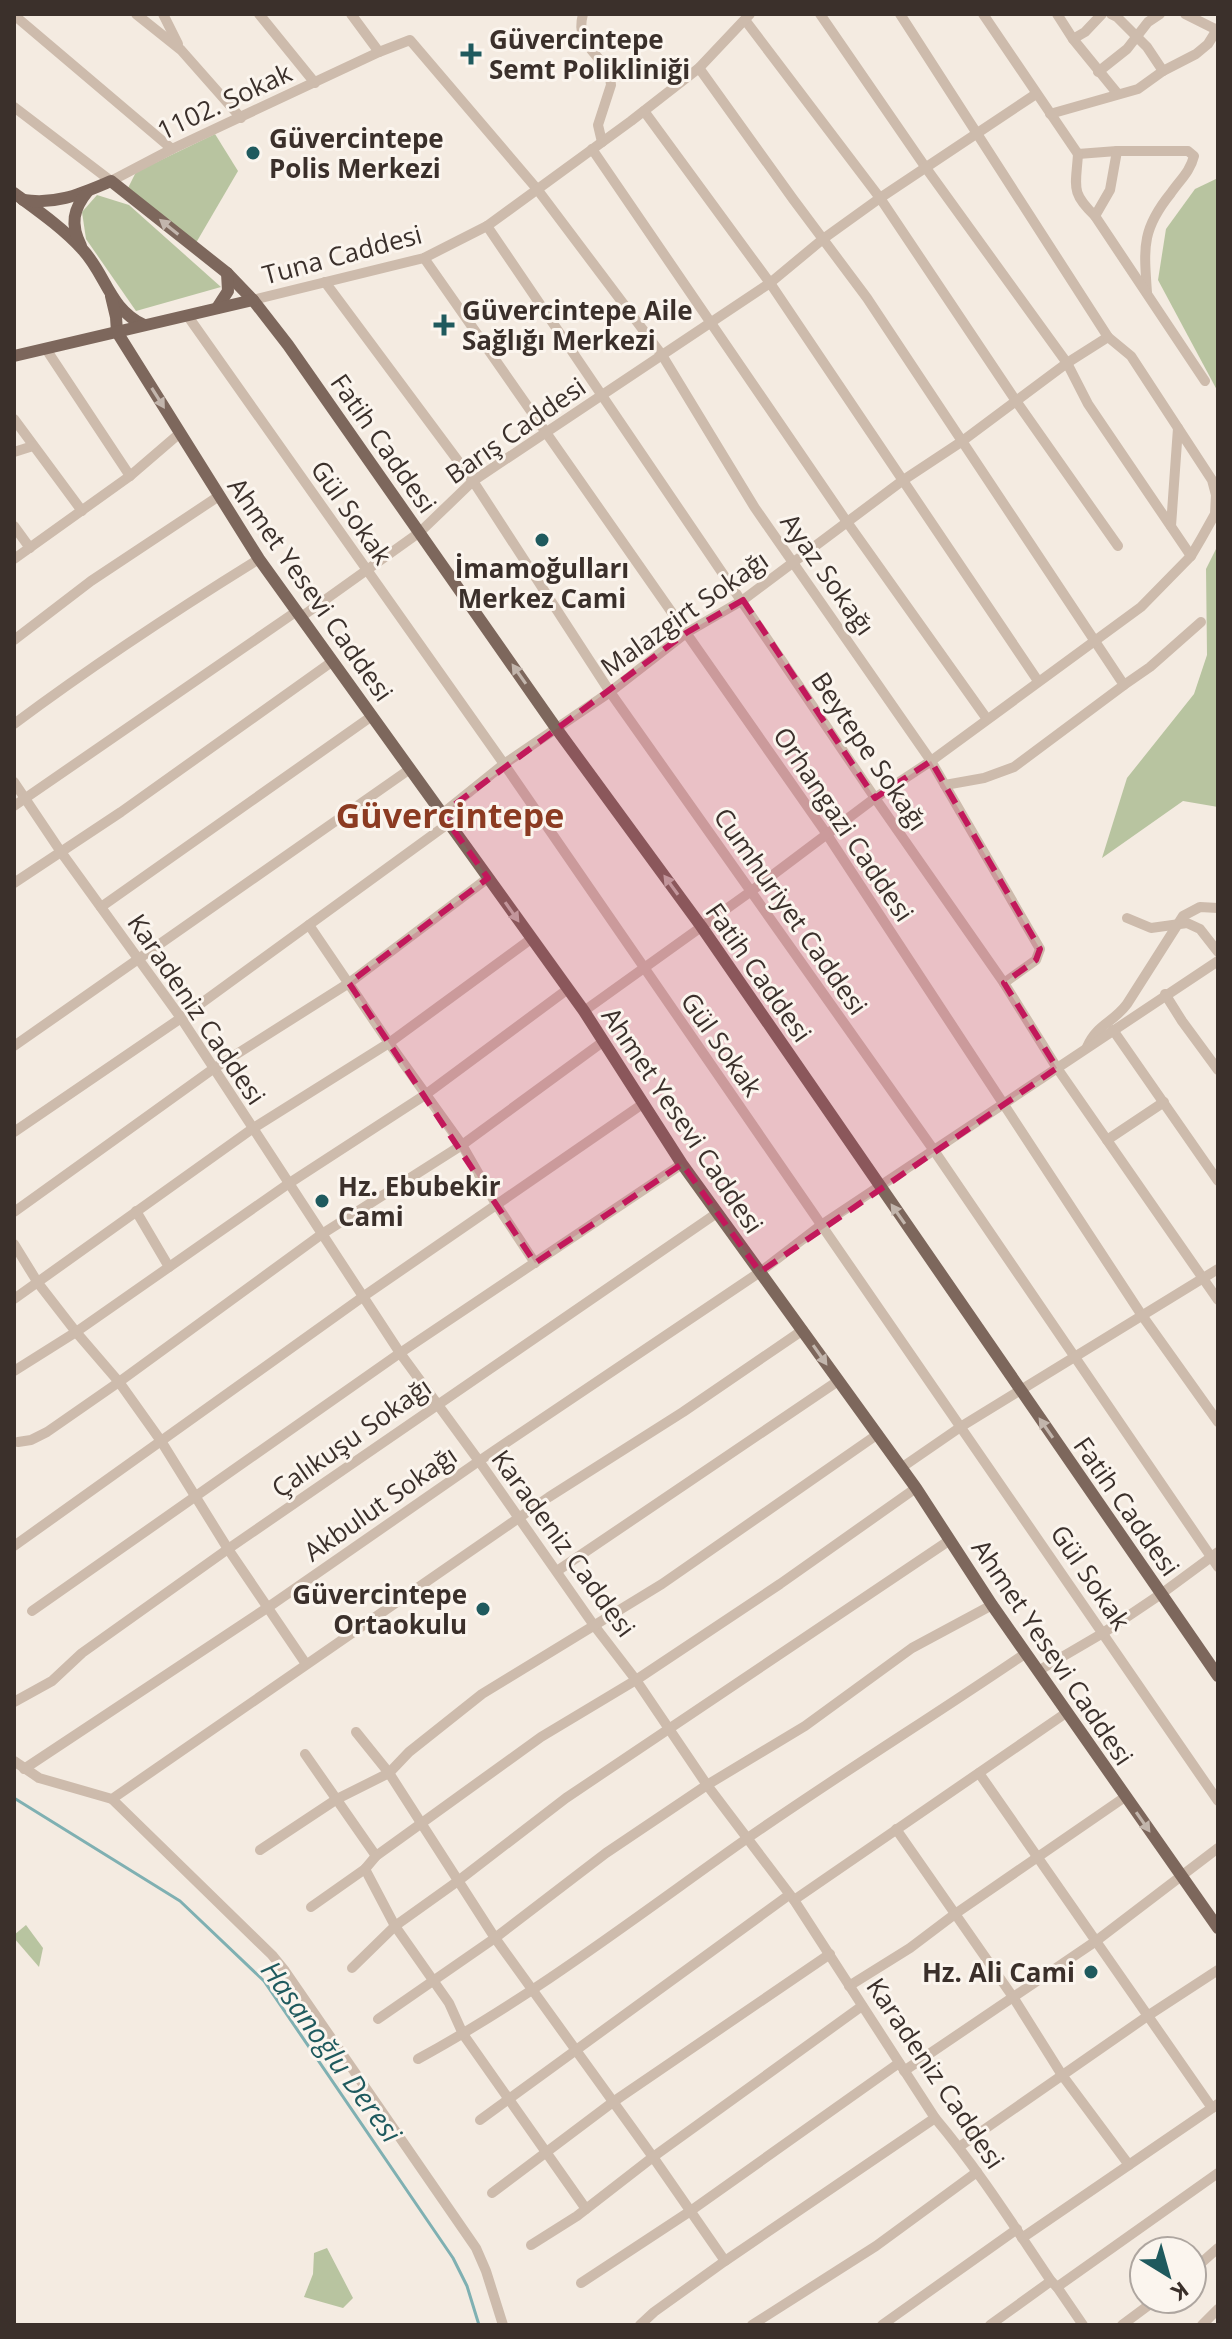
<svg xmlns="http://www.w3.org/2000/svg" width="1232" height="2339" font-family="'Open Sans',sans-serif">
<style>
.green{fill:#b8c4a0}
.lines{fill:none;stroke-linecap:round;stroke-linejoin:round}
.stream{stroke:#7fb0b2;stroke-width:3}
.minor{stroke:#cdbbac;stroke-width:10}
.major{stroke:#7d675c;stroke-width:12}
.oneway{fill:#c2b5ac}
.marked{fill:#c2185b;fill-opacity:0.2;stroke:#c2185b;stroke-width:6;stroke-dasharray:16 10;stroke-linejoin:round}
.poi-dot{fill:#1f5a5e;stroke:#fbf5ee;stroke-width:3}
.labels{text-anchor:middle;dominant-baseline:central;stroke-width:6;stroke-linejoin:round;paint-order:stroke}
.poi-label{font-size:26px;font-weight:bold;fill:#3b302b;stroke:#fbf5ee;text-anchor:start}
.street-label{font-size:26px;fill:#3b302b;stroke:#fbf5ee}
.water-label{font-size:28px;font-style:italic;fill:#1f5a5e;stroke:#fbf5ee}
.district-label{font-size:34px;font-weight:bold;fill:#8c3b22;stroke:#fbf5ee}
</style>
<rect width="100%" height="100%" fill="#f4ebe1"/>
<g class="green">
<path d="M215,134L238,171L193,248L128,188L136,172Z"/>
<path d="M1218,178V392L1158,280L1166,229L1195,189Z"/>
<path d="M97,195L129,205L221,287L136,311L86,239L82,212Z"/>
<path d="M1218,545V807L1183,801L1102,858L1127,778L1194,694L1207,655L1206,569Z"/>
<path d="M26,1925L43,1948L39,1967L14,1938V1935Z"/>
<path d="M327,2248L353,2298L343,2308L304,2297L313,2274L314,2253Z"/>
</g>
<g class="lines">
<path class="stream" d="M14,1798L180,1901L264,1981L453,2258L467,2286L479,2325"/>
<g class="minor">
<path d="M136,14L181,50L241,118"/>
<path d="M163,14L178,44"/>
<path d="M259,14L315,83"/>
<path d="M351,14L379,52"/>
<path d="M583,14C573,50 609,54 611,85L598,125L602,142"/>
<path d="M820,14L926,168L1067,363L1088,404L1191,556"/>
<path d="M983,14L1078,154L1117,151H1188L1194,156C1190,172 1180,180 1171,193C1141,230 1144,248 1147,293"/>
<path d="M1057,14L1073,39L1117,93"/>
<path d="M1111,14L1117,17L1147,47L1163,71"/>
<path d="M1185,14L1217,30"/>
<path d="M14,15L172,149"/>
<path d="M745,20L880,198L1016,401L1118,546"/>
<path d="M1073,39L1085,32L1102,14"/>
<path d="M699,68L793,199L867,298L1124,685L1014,767L984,778L945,785"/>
<path d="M1098,72L1127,49L1148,22L1160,14"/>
<path d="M14,107L111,181L172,149L379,52L410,40L537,189L662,355L755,508L931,761L1040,949L1036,960L1004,983"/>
<path d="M644,111L770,283L1038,681"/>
<path d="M1050,114L1138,89L1163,71L1196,54L1208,44L1218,28"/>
<path d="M592,149L847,522L987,719"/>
<path d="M1078,154C1076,187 1070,192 1095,216L1205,381"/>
<path d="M1095,216L1110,190L1117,151"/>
<path d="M487,226L875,798L1004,983L1057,1068L1218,1300"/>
<path d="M424,258L826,833L1141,1314L1218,1422"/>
<path d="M325,282L473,481L610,692L933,1149L1218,1567"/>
<path d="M253,300L424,258L487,226L631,121L699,68L750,14"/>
<path d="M187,315L504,764L1218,1801"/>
<path d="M46,349L130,476"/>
<path d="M14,419L82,511"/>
<path d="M14,452L33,446"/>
<path d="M14,526L30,548"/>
<path d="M1171,526L1178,428"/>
<path d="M14,559L130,476L180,433"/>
<path d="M301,617L420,532L473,481L770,283L823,239L880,198L1036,94"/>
<path d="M14,640L91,581L219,496"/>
<path d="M1124,685L1150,667L1201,622"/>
<path d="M14,724C93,665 175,611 259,559"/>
<path d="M14,782L61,852L181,1018L400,1353L479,1461L593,1624L636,1680L707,1785L794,1900L935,2118C978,2169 1014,2226 1051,2281L1057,2287L1083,2325"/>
<path d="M14,806L297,611"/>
<path d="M442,814L504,764L610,692L686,633L743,600L902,481L961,442L1067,363L1108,337"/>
<path d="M14,883L121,812L333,661"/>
<path d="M101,907L372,716"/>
<path d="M1127,918L1151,928L1187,923L1200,929L1218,952"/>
<path d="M309,925L389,1043L462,1145L496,1204L535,1263"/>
<path d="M1165,994L1182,1021L1218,1070"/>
<path d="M584,1011L750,892L875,798L931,761L1141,607L1191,556L1201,539L1215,514L1216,495L1212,480L1131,356L1108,337L900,14"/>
<path d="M1113,1030L1218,1181"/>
<path d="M14,1046L410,769"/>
<path d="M1087,1047C1097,1024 1113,1023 1127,1004L1183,916L1200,907L1218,908"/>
<path d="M14,1132L181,1018L449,823"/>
<path d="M1107,1140L1164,1102"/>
<path d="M136,1211L169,1267"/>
<path d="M14,1212L213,1069L349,983L488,878"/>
<path d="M14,1244L38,1283L76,1332L119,1382L161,1441L228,1549L306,1664"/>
<path d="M14,1299L252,1129L389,1043L531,939"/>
<path d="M14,1371L76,1332L288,1184L425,1095L568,989"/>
<path d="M18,1442L31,1440L47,1432L119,1382L322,1234L462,1145L604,1041"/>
<path d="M901,1468L962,1426L1218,1269"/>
<path d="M14,1546L364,1296L644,1103"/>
<path d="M557,1571L838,1381"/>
<path d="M32,1611L400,1353L682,1164"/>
<path d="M1038,1671L1103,1633L1161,1594L1218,1552"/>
<path d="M14,1702L52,1681L82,1653L228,1549L717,1213"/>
<path d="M356,1732L389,1773L495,1938L653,2157L725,2261"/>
<path d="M305,1754L376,1856"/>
<path d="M14,1761L39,1778L112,1799L549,1497L683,1412L803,1330"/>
<path d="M24,1769L267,1608L479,1461L760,1272L820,1226L1218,961"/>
<path d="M979,1773L1212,2108"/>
<path d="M112,1799L272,1955L285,1971L476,2248L486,2271L503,2325"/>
<path d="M896,1829L1013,1997L1062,2075L1129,2165"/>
<path d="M260,1850L337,1799L389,1773L409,1752L482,1694L662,1584L878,1434"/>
<path d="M365,1869L395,1926L449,2003L463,2034L586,2209"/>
<path d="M794,1900L1066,1713"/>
<path d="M311,1907L365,1869L376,1856L541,1737L636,1680L780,1584L916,1488"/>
<path d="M352,1968L395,1926L458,1881L566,1798L950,1540"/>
<path d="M849,1986L910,1948L955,1914L1125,1797"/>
<path d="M378,2019L495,1938L606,1853L707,1785L805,1726L912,1648L992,1605"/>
<path d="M418,2059C532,1997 636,1917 742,1842C835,1777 932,1717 1026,1653"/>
<path d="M904,2071L1096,1941L1218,1848"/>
<path d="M480,2120L789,1895"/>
<path d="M959,2147L1149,2015L1218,1970"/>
<path d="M492,2193L613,2102L830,1954"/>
<path d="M1022,2238L1218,2104"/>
<path d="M531,2245L577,2216L653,2157L862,2006"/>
<path d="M1192,2271L1218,2248"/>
<path d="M581,2283L689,2212L899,2063"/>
<path d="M1057,2287L1218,2173"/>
<path d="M640,2325L654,2312L725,2261L935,2118"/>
<path d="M752,2325L876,2246L977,2172"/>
<path d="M882,2325L1017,2229"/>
<path d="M990,2325L1051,2281"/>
<path d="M1122,2325L1157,2299"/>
<path d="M1202,2325L1218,2309"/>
</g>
<g class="major">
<path d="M14,193C37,210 63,228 82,249C106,274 109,309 144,325"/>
<path d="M23,200C57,205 80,194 111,181L227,273L253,300L288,345L556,728L701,926L1218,1676"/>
<path d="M81,246C70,224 73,209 88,191"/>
<path d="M111,296L116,317L117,332L259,559L584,1011L682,1164L916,1488L992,1605L1218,1928"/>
<path d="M217,308L228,291L227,273"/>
<path d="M14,356L253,300"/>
</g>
</g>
<defs><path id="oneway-solid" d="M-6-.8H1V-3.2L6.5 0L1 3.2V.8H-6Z" transform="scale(2)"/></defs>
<g class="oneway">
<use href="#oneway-solid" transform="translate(169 227) rotate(-141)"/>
<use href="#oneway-solid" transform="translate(158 398) rotate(58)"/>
<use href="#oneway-solid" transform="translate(519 674) rotate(-125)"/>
<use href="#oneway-solid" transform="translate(671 885) rotate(-126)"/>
<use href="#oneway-solid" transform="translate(512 912) rotate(55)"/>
<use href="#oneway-solid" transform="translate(898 1214) rotate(-125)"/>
<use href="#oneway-solid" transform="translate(820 1355) rotate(55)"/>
<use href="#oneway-solid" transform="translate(1046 1428) rotate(-125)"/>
<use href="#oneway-solid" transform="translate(1143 1822) rotate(55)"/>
</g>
<path class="marked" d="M743,600L875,798L931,761L1040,949L1036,960L1004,983L1057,1068L760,1272L682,1164L535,1263L349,983L488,878L442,814L686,633Z"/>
<g class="poi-dot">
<path d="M467 42h8v8h8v8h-8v8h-8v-8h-8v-8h8z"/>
<circle cx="253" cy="153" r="8"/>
<path d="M440 313h8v8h8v8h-8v8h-8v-8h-8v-8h8z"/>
<circle cx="542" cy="540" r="8"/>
<circle cx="322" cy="1201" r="8"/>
<circle cx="483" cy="1609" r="8"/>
<circle cx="1091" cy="1972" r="8"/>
</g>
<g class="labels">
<g class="poi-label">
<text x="489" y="39">Güvercintepe<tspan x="489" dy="30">Semt Polikliniği</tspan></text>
<text x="269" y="138">Güvercintepe<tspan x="269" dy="30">Polis Merkezi</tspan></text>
<text x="462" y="310">Güvercintepe Aile<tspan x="462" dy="30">Sağlığı Merkezi</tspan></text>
<text x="542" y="568" text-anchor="middle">İmamoğulları<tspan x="542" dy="30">Merkez Cami</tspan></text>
<text x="338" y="1186">Hz. Ebubekir<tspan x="338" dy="30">Cami</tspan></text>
<text x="467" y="1594" text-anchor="end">Güvercintepe<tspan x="467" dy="30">Ortaokulu</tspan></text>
<text x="1075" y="1972" text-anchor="end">Hz. Ali Cami</text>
</g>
<g class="street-label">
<text transform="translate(224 101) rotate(-25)">1102. Sokak</text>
<text transform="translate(342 254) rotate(-15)">Tuna Caddesi</text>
<text transform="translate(515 430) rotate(-35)">Barış Caddesi</text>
<text transform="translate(384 443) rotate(55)">Fatih Caddesi</text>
<text transform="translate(352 512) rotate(55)">Gül Sokak</text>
<text transform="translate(828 574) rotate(55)">Ayaz Sokağı</text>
<text transform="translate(311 589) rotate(55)">Ahmet Yesevi Caddesi</text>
<text transform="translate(684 613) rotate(-35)">Malazgirt Sokağı</text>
<text transform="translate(870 751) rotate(56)">Beytepe Sokağı</text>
<text transform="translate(844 824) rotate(56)">Orhangazi Caddesi</text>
<text transform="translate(791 911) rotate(55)">Cumhuriyet Caddesi</text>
<text transform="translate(759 972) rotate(55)">Fatih Caddesi</text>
<text transform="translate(197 1009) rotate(56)">Karadeniz Caddesi</text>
<text transform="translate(722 1044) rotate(55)">Gül Sokak</text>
<text transform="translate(683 1120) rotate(56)">Ahmet Yesevi Caddesi</text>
<text transform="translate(351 1437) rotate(-35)">Çalıkuşu Sokağı</text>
<text transform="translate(380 1503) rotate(-35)">Akbulut Sokağı</text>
<text transform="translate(1127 1506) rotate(55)">Fatih Caddesi</text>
<text transform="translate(564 1543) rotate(54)">Karadeniz Caddesi</text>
<text transform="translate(1091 1577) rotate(56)">Gül Sokak</text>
<text transform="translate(1053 1652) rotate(56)">Ahmet Yesevi Caddesi</text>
<text transform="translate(936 2073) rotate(56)">Karadeniz Caddesi</text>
</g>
<g class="water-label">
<text transform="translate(332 2051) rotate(54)">Hasanoğlu Deresi</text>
</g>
<g class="district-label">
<text x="450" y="815">Güvercintepe</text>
</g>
</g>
<rect width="1232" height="2339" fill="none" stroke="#3b302b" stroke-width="32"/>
<g transform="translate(1168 2275) rotate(143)"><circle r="38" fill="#fbf5ee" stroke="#aea6a0" stroke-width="2"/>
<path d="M0-6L14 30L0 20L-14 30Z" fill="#1f5a5e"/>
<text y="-12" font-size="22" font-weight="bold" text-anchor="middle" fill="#3b302b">K</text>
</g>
</svg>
